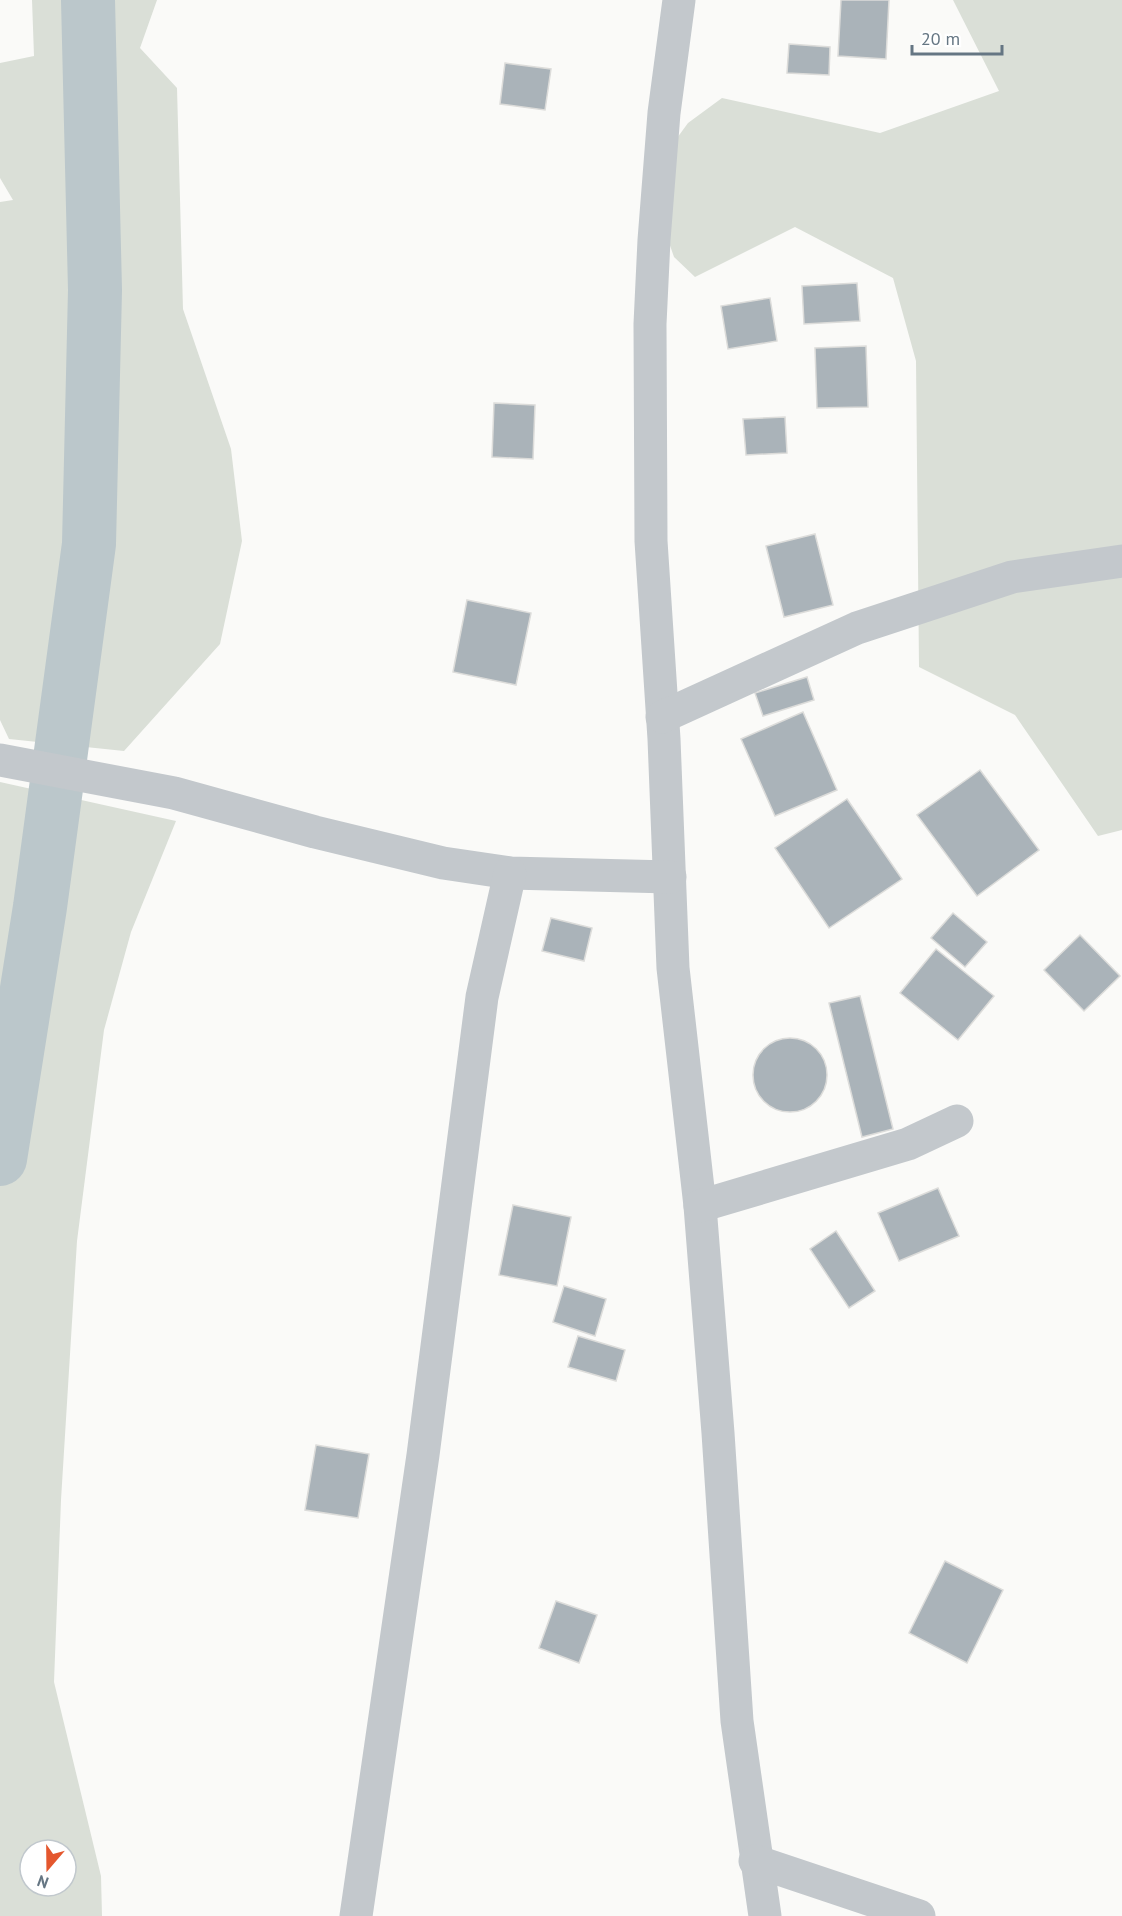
<svg xmlns="http://www.w3.org/2000/svg" width="1122" height="1916" font-family="'PT Sans',sans-serif">
<style>
.green{fill:#dadfd7;fill-rule:evenodd}
.lines{fill:none;stroke-linecap:round;stroke-linejoin:round}
.river{stroke:#bbc7cb;stroke-width:54}
.building{fill:#aab3b9;stroke:#dcdcda;stroke-width:1.5}
.street{stroke:#c3c8cc;stroke-width:33}
</style>
<rect width="100%" height="100%" fill="#fafaf8"/>
<g class="green">
<path d="M32,0H157L140,48L177,88L183,309L231,449L242,541L220,644L124,751L9,739L0,720V202L13,200L0,178V63L34,56Z"/>
<path d="M953,0H1122V830L1098,836L1015,715L919,667L916,361L893,278L795,227L695,277L674,257L664,228L669,149L688,123L722,98L880,133L999,91Z"/>
<path d="M0,782L176,821L131,932L104,1030L77,1241L61,1500L54,1682L101,1876L102,1916H0ZM30,1850H66V1886H30Z"/>
</g>
<g class="lines">
<path class="river" d="M0,1159L40,907L89,544L95,290L88,0"/>
</g>
<g class="building">
<path d="M841,0H889L886,59L838,56Z"/>
<path d="M789,44L830,47L829,75L787,73Z"/>
<path d="M505,63L551,69L545,110L500,104Z"/>
<path d="M857,283L860,321L804,324L802,286Z"/>
<path d="M770,298L777,341L728,349L721,306Z"/>
<path d="M866,346L868,407L817,408L815,348Z"/>
<path d="M494,403L535,405L533,459L492,457Z"/>
<path d="M785,417L787,453L746,455L743,419Z"/>
<path d="M815,534L833,605L784,617L766,546Z"/>
<path d="M467,600L531,613L516,685L453,672Z"/>
<path d="M807,677L814,700L763,716L755,693Z"/>
<path d="M803,712L837,790L775,816L741,739Z"/>
<path d="M980,770L1039,850L977,896L917,815Z"/>
<path d="M847,799L902,879L829,928L775,848Z"/>
<path d="M953,913L987,942L965,967L931,938Z"/>
<path d="M551,918L592,928L584,961L542,951Z"/>
<path d="M1080,935L1120,976L1084,1011L1044,970Z"/>
<path d="M936,949L994,996L958,1040L900,993Z"/>
<path d="M860,996L893,1129L862,1137L829,1003Z"/>
<circle cx="790" cy="1075" r="37"/>
<path d="M938,1188L959,1236L899,1261L878,1213Z"/>
<path d="M513,1205L571,1217L557,1286L499,1275Z"/>
<path d="M836,1231L875,1291L849,1308L810,1249Z"/>
<path d="M564,1286L606,1299L595,1336L553,1322Z"/>
<path d="M578,1336L625,1350L616,1381L568,1367Z"/>
<path d="M316,1445L369,1454L358,1518L305,1510Z"/>
<path d="M945,1561L1003,1590L967,1663L909,1633Z"/>
<path d="M556,1601L597,1615L579,1663L539,1648Z"/>
</g>
<g class="lines">
<g class="street">
<path d="M679,0L664,113L654,240L650,324L651,541L664,739L673,968L700,1206L718,1433L737,1721L765,1916"/>
<path d="M662,717L857,628L1012,577L1122,561"/>
<path d="M0,760L174,793L315,832L443,863L510,873L670,877"/>
<path d="M700,1206L908,1144L957,1121"/>
<path d="M755,1861L919,1916"/>
<path d="M356,1916L423,1455L482,997L510,873"/>
</g>
</g>
<g transform="translate(48 1868) rotate(200)"><circle r="28" fill="#ffffff" stroke="#c1c8cd" stroke-width="1.5"/>
<path d="M0-4.5L10 22L0 15L-10 22Z" fill="#e4572e"/>
<text y="-9" font-size="16" font-weight="bold" text-anchor="middle" fill="#657683">N</text>
</g>
<path d="M912 45v9h90v-9" fill="none" stroke="#657683" stroke-width="3"/>
<text x="921" y="45" font-size="18" fill="#657683" stroke="#ffffff" stroke-width="4.5" paint-order="stroke">20 m</text>
</svg>
